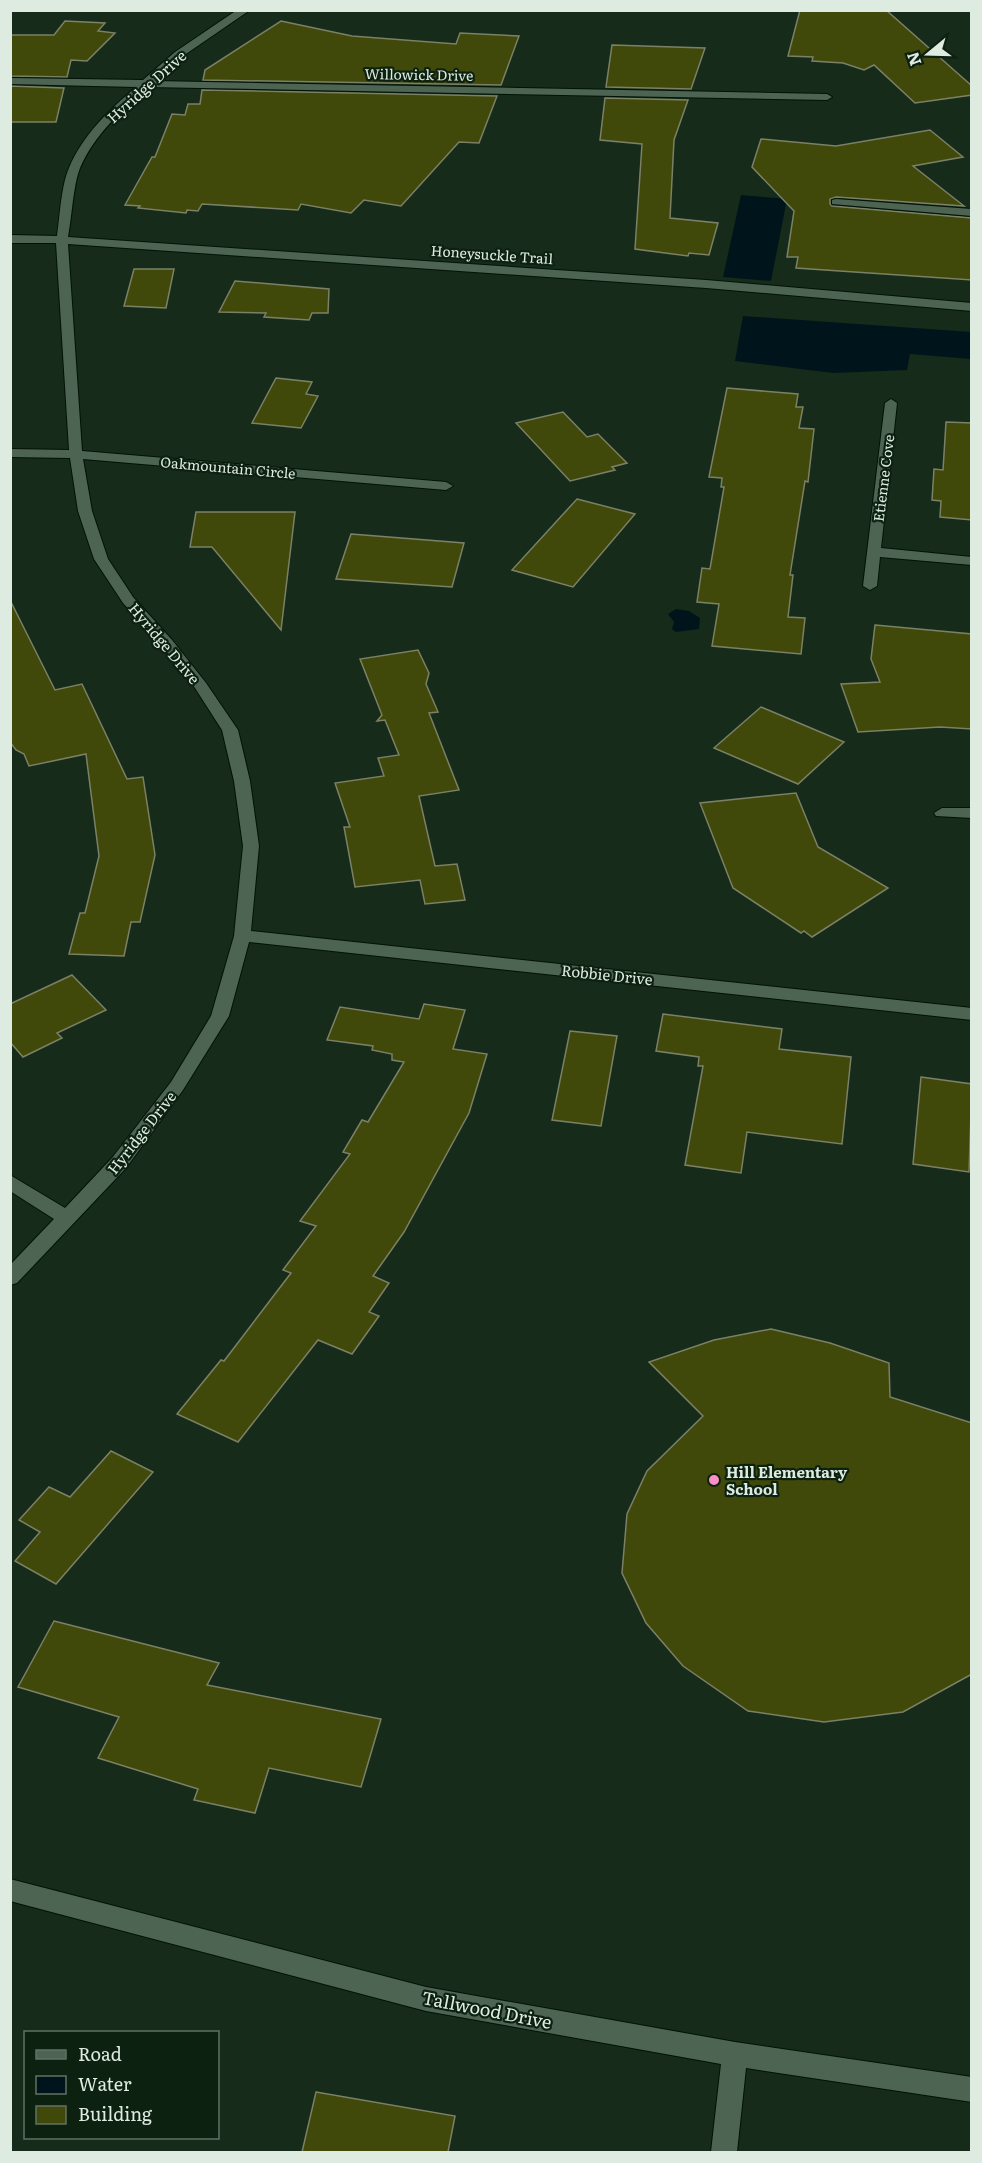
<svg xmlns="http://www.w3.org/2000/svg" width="982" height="2163" font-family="Literata,serif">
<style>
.water{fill:#00151b}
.building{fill:#40480a;stroke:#7b8166;stroke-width:1.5}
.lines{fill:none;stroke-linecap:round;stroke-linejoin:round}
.lane-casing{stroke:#021305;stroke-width:2}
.street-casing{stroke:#021305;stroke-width:2}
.lane{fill:#4e6452;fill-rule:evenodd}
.street{fill:#4e6452;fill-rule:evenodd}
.poi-dot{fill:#fb8fc4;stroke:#0d2111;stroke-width:2}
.labels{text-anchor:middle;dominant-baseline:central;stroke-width:4.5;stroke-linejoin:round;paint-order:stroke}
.far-street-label{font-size:14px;fill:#deebe0;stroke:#0d2111}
.street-label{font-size:15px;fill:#deebe0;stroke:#0d2111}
.poi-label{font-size:15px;font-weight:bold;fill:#deebe0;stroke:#0d2111;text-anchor:start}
.near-street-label{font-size:18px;fill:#deebe0;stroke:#0d2111}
</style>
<rect width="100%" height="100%" fill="#162b1a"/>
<g class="water">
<path d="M741,195L787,199L771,281L723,277Z"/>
<path d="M743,316L971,332V359L910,354L907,370L833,373L735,361Z"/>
<path d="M676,609L689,611L700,618L699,629L676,632L672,629L674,622L668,614Z"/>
</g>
<g class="building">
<path d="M800,10H886L972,86V95L915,103L874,65L864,70L843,63L812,61L813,57L788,56Z"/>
<path d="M65,21L105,23L98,31L115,33L87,61L71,60L67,77L10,76V35H54Z"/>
<path d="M281,21L352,36L456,44L460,33L519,36L501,85L203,80L205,70Z"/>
<path d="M612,45L705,48L691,89L606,87Z"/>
<path d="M10,86L64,88L56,122H10Z"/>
<path d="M202,90L497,96L479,143L459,142L401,206L364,200L351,213L301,204L298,210L202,204L198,211L187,210L186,213L138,208L140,206L125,205L152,157H155L172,114L185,115L188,104H200Z"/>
<path d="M605,98L688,100L674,140L670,218L718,223L709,255L689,253L688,256L635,249L642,144L600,140Z"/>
<path d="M930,130L963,157L913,166L964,206L836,197L830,199V204L832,206L972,218V280L796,268L798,257H787L794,211L752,167L761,139L836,146Z"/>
<path d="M134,269H174L166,308L124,306Z"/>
<path d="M235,281L329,289L328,313H312L309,320L264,317L266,313L219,312Z"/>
<path d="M276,378L312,382L306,394L318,396L301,428L252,423Z"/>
<path d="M727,388L798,394L796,407H803L799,428L814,429L808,482L805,481L790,575H793L788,617L805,618L801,654L712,646L719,604L697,602L702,568L710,569L724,487H721L722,478L709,477Z"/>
<path d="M563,412L587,437L598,434L627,463L612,467L615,470L570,481L516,423Z"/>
<path d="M946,422L972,423V520L940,517L941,501L932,500L934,469L943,470Z"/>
<path d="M577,499L635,514L573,587L512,570Z"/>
<path d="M196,512H295L281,630L212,547H190Z"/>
<path d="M351,534L464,543L452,587L336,579Z"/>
<path d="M10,600L55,690L82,684L127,779L143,777L155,855L140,922H131L124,956L69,954L80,913H85L99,856L86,754L29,766L24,754L16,750L10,742Z"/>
<path d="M875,625L972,634V729L940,727L858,732L841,684L880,682L871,659Z"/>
<path d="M418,650L429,673L426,684L438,712L429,713L459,790L419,796L435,866L457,864L465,900L425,904L420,880L355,887L344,827H350L335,783L384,776L378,758L399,755L385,720L377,721L382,715L360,659Z"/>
<path d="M761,707L844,742L798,784L714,748Z"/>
<path d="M796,793L818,847L888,888L812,937L804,931L801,933L733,888L700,803Z"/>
<path d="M72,975L106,1010L57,1033L62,1038L23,1057L10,1042V1004Z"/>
<path d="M424,1004L465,1010L453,1049L487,1054L469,1113L404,1232L373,1276L389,1283L369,1312L379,1316L352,1354L318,1340L238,1442L177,1414L221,1360L224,1361L291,1273L283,1270L316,1226L300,1221L350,1154L343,1152L362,1120L368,1122L404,1062L392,1060V1054L372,1050L373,1046L327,1040L340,1007L419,1019Z"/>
<path d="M663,1014L782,1029L779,1049L851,1057L842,1144L747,1132L741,1173L685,1165L703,1066H698L699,1057L656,1051Z"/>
<path d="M570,1031L617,1036L601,1126L552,1120Z"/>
<path d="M921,1077L972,1084L969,1172L913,1164Z"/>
<path d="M771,1329L830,1343L889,1363L890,1397L972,1423V1674L903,1712L824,1722L748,1711L683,1666L646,1623L622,1573L627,1514L647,1471L703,1416L649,1362L714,1340Z"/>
<path d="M111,1451L153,1472L56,1584L15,1561L40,1532L19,1520L49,1487L70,1497Z"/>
<path d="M54,1621L219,1663L207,1685L381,1719L361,1787L269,1768L255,1813L194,1800L198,1789L98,1758L119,1717L18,1687Z"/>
<path d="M316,2092L455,2116L448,2152H302Z"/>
</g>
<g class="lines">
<defs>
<path id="lane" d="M836,199L972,209V216L832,204V200Z"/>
<g id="street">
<path d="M237,10H250L183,56L155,81L827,94L832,97L827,100L148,87C122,110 94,135 80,168C73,186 72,217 68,237L706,280L972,303V311L706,288L68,244L82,451L446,482L453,486L446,490L83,459L92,511L108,559L133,597L172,640L206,683L238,730L250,781L259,846L251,931L972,1008V1020L249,942L229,1016L183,1090L126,1168L17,1283L10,1285V1265L54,1219L10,1191V1175L65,1208L112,1158L171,1082L211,1016L234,936L243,846L234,781L222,730L195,688L162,646L123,603L94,559L78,511L70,458L10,457V449L69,450L56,243H10V235L57,236C60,216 61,186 69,168C82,136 110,109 136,87L10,84V78L143,80L175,52Z"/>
<path d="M891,399L897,403L881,548L972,557V565L880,557L877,586L870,590L863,586L885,403Z"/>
<path d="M942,808H972V818L936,816L934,813Z"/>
<path d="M10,1879L426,1987L735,2042L972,2077V2102L746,2068L737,2152H711L721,2064L426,2011L10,1901Z"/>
</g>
</defs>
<use href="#lane" class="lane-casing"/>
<use href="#street" class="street-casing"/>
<use href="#lane" class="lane"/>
<use href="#street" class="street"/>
</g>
<circle class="poi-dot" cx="714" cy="1480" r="6"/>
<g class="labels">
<g class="far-street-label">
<text transform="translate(419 74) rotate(1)">Willowick Drive</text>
<text transform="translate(492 254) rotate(4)">Honeysuckle Trail</text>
<text transform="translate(228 467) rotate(5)">Oakmountain Circle</text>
<text transform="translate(883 478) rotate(-83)">Etienne Cove</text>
</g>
<g class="street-label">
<text transform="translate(146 86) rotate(-42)">Hyridge Drive</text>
<text transform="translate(165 643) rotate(50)">Hyridge Drive</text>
<text transform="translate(607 974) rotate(6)">Robbie Drive</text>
<text transform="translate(141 1132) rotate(-52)">Hyridge Drive</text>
</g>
<g class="poi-label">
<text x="726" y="1471">Hill Elementary<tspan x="726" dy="17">School</tspan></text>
</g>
<g class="near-street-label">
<text transform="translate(487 2009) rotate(11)">Tallwood Drive</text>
</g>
</g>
<rect width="982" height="2163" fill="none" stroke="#deebe0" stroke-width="24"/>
<rect x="24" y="2031" width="195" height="108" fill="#0d2111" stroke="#617264" stroke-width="1.5"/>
<rect x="36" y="2050" width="30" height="9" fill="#4e6452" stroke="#617264" stroke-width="1.5"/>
<text x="78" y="2061" font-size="18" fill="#deebe0">Road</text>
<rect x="36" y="2076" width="30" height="18" fill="#00151b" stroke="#617264" stroke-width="1.5"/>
<text x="78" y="2091" font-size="18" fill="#deebe0">Water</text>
<rect x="36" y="2106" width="30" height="18" fill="#40480a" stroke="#617264" stroke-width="1.5"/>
<text x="78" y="2121" font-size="18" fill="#deebe0">Building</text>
<g transform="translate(928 54) rotate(251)" stroke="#0d2111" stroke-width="4.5" paint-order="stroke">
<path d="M0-4.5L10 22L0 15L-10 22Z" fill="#deebe0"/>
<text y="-9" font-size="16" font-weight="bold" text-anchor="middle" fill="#deebe0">N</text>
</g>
</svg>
